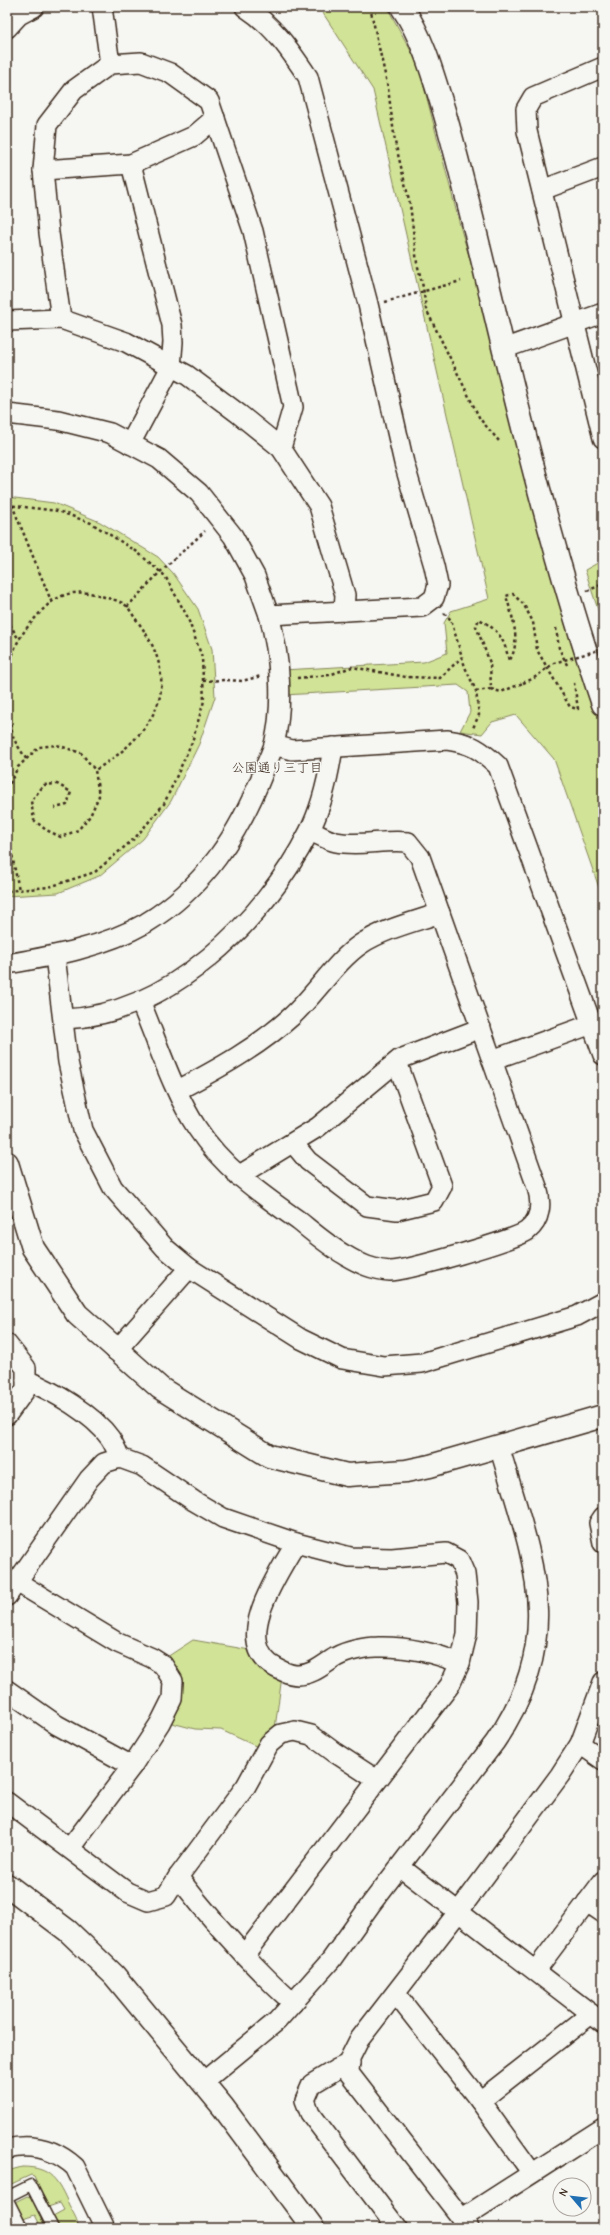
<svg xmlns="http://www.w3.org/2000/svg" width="610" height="2235" font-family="'Comic Neue','Klee One',sans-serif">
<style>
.green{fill:#d1e397;stroke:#86865a}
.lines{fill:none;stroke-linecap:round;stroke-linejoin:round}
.service-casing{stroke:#3b2a1e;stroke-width:13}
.minor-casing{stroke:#3b2a1e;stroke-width:22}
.tertiary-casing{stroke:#3b2a1e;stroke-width:25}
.path{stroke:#3b2a1e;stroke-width:2.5;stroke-dasharray:3 3;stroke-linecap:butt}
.service{stroke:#f6f6f2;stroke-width:10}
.minor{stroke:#f6f6f2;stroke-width:19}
.tertiary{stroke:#f6f6f2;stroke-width:22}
.path-bridge{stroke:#3b2a1e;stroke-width:2.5;stroke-dasharray:3 3;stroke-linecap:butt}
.labels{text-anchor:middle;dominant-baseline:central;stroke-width:3;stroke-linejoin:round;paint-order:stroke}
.neighbourhood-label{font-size:13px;fill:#3b2a1e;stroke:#f6f6f2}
</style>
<rect width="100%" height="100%" fill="#f6f6f2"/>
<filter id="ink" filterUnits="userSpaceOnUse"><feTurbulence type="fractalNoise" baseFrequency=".025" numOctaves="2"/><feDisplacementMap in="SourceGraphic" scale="8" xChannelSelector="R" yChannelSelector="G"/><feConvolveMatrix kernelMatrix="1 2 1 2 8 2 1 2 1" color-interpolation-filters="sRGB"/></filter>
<g filter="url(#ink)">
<g class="green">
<path d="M319,7H387L418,64L462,233L603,696V899L554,759L516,715L492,722L482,734L460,731L470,712L468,692L458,685L284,695L283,670L424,662L447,653L444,623L451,611L489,599L373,90Z"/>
<path d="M7,497L54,503L100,522L158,557L173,573L198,609L212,649L215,697L199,744L171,801L143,839L99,876L58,893L7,896Z"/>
<path d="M603,560V625L585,570Z"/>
<path d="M193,1640L250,1650L282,1676L275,1728L260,1748L221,1730L195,1729L168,1722L178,1693L179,1672L167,1657Z"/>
<path d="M22,2167C51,2167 58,2180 69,2205C72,2211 77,2218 78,2225L73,2228H59L53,2216L64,2210L60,2203L48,2207L34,2176L31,2175L7,2186V2171Z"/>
<path d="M27,2196L31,2197L46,2228H28L39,2223L35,2215L23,2219L15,2202Z"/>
</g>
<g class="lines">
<defs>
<g id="service">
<path d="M7,2197L31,2185L53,2228"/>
<path d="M7,2198L22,2228"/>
</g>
<g id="minor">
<path d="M102,7L110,64"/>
<path d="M7,28L19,15L34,7"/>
<path d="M603,67L533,97L526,109L527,131L603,438"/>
<path d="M43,170L131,164L194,136L215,118"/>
<path d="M542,190L603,167"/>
<path d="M61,319L49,233L43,170L47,125L74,90L110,64L141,62L170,73L209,101L253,231L293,407L281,448"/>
<path d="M7,321L61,319L126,342L187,375L239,414L281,448L319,506L345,595L344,611"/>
<path d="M503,349L603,313"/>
<path d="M7,414L58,420L110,433L159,459L199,493L233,536L255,576L269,615L422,607L434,598L438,585L434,566L404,463L368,304L308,77C290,50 273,25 245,7"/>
<path d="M130,444L171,367L173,342L172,325L131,164"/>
<path d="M274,745L292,750L447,740C471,743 481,750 498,766L603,1055"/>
<path d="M55,956L68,1062L83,1130L113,1188L165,1248L189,1268L116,1351"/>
<path d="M7,964C54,956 104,947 146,923C204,888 239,834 263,773C266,764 271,754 274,745C284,703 280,656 269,615"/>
<path d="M140,1001C157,1041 173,1092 197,1128C223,1168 261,1194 299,1221C314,1233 329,1246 345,1255C360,1264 373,1270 390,1271C406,1271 514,1240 527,1231C541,1220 542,1203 537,1187L420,857L408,842C384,839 360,847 336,842C327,840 318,834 310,831"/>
<path d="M64,1019C169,1015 264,921 309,832C322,807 329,774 333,747"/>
<path d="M492,1060L592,1024"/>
<path d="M178,1090C218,1069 258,1047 292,1016C314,996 337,960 361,944C384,929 414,922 440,913"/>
<path d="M293,1143L308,1161L367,1206L397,1210L434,1201L442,1186L397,1062"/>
<path d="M238,1176L318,1127L400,1059L481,1028"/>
<path d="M189,1268L301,1339L342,1359L384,1366L422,1363L577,1316L603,1302"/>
<path d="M7,1344L26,1368V1389L7,1415"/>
<path d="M26,1380C53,1391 93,1414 110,1438C114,1444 117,1451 120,1458"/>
<path d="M603,1517L599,1523L603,1543"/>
<path d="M296,1543C280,1571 234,1636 270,1664C277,1669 289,1675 298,1675C313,1675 324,1664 336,1657C347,1651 365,1647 377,1647C405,1646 435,1653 460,1663"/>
<path d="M17,1582L118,1643L152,1658L163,1665L173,1681L172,1699L160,1723L132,1766L70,1848"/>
<path d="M7,1596L89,1479L104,1463L120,1458L142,1466L194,1501L223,1518L296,1543L350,1557L392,1558L446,1553L459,1560L465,1574L468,1602L467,1634L460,1663L450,1685L245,1954"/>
<path d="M7,1690L57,1725L132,1766"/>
<path d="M580,1744L603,1760"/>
<path d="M7,1802L127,1892L148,1901L166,1896L178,1877"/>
<path d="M400,1867L603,2023"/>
<path d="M587,1902L603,1913"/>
<path d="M536,1970L603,1881"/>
<path d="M396,1994L480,2101L532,2173"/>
<path d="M293,2003C251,1965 213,1922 178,1877L246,1786L269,1744L281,1734L295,1731L311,1735L334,1752L377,1780"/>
<path d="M350,2063L337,2069L312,2084L305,2100L310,2113L397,2228"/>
<path d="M203,2082L277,2021L331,1960L371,1904L495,1742C568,1634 532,1559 499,1446"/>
<path d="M480,2101L591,2014"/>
<path d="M7,2149C33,2143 55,2149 75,2167L105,2228"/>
<path d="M461,2219L603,2128"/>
<path d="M469,2228L349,2073L350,2058L359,2040L459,1911L560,1775L580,1744L603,1682"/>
</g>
<g id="tertiary">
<path d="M402,7C423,38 433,75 444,111C461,170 475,229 489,288C522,428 557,568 603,704"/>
<path d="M7,1163L33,1248L77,1314L160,1388L269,1456L347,1475L406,1471L430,1466L603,1416"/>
<path d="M7,1885L68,1931L114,1975L223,2107L313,2228"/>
</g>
</defs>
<use href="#service" class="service-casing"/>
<use href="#minor" class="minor-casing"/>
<use href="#tertiary" class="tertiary-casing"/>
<g class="path">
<path d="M370,7L388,88L395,142L410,204L417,263L423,287L426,309L480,419L499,441"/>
<path d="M385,302L461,281"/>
<path d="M7,505L58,511L91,523L136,551L165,576L187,616L202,657L204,701L192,742L164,804L135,838L95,872L49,887L7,891"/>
<path d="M12,505L52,603"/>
<path d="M587,591L603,584"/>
<path d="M127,607L160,572L205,531"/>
<path d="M444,613L451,620L465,667L476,691L479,715L473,728"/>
<path d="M7,619L19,640"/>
<path d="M556,628L559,648L568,667"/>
<path d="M297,678L329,675L352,667L406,677L440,678L462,657"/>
<path d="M203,681L226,680L242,681L261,676"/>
<path d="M491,689L501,692L523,683"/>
<path d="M476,691L491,689L490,663L476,626L479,619C500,631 504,639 509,661C522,643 512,615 506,596L513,594L524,605L533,622L537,650L570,707L578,709L574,683"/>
<path d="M26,759C23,753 18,747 15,741C6,721 7,678 12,657C16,641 26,628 37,616C57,592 78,587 107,598C112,599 120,601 124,604C129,607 132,614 135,618C153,641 167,670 159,700C150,730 121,755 95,770"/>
<path d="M7,789L18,767L39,747L57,745L81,753L95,770L99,796L90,816L78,830L61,837L46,830L34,820L31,801L44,785L57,784L71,792L67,805L55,808"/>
<path d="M7,814L9,840L19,890"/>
</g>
<use href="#service" class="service"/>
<use href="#minor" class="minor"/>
<use href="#tertiary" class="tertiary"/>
<path class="path-bridge" d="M523,683L534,678L554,663L599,650L603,646"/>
</g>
</g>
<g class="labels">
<g class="neighbourhood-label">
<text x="277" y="767">公園通り三丁目</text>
</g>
</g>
<rect width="610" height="2235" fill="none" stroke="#f6f6f2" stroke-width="24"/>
<rect x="12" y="12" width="586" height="2211" fill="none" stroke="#3b2a1e" stroke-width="1.5" filter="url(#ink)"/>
<g transform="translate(572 2197) rotate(298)"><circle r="19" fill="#f6f6f2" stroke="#aba49d"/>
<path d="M0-3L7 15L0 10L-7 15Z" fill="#1f6fb2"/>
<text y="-6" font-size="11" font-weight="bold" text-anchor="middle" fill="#3b2a1e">N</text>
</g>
</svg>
